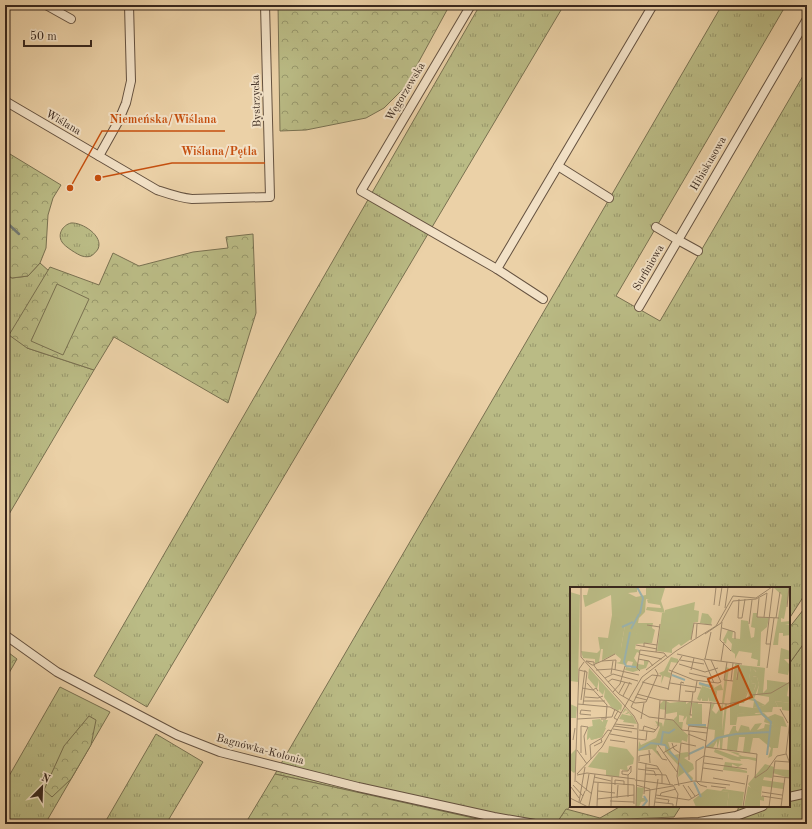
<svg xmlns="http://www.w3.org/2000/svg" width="812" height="829" font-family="'Old Standard TT',serif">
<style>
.grass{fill:url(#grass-tufts);stroke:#797151}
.forest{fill:url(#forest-crowns);stroke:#797151}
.pitch{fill:#babb85;stroke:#797151}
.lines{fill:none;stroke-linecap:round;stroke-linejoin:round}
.stream{stroke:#737c76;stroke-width:2.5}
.minor-casing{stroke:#655240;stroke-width:10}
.minor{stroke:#f2e1c6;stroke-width:8}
.labels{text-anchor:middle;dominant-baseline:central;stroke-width:4;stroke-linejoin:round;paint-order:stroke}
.street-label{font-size:11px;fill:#38271d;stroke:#f2e1c6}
.inset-river{fill:none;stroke:#9bb5b1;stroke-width:2}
.inset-road{fill:none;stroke:#a38d70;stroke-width:1}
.view{fill:#c54f0f;fill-opacity:0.15;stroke:#c54f0f;stroke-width:2}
.inset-edge{fill:none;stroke:#38271d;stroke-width:2}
.leader{fill:none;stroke:#c54f0f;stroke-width:1.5}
.callout-dot{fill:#c54f0f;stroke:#f2e1c6;stroke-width:1.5}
.callout-label{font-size:12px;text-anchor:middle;font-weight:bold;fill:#c54f0f;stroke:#f2e1c6;stroke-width:4;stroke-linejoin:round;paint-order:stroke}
</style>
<defs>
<pattern id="grass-tufts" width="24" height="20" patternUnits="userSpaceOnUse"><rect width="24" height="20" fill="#babb85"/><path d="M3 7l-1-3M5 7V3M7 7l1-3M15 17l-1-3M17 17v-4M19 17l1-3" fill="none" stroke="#98986c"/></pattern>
<pattern id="forest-crowns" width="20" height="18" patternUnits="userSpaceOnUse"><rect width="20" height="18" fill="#babb85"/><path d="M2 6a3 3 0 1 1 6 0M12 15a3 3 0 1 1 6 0" fill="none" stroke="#98986c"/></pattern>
</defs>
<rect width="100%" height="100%" fill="#ebd1a7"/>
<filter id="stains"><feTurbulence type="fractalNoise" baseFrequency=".005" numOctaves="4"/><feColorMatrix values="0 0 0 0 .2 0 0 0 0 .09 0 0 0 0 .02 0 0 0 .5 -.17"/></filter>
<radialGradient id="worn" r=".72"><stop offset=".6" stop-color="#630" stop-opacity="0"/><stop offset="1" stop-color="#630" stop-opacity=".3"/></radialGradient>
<g class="grass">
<path d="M480,5H564L147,707L94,676Z"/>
<path d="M722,5H786L616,296L660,321L807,69V591L789,619V588H571V805L558,821L521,824H493L478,819L275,774Z"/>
<path d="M71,223C82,222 104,236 98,249C96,252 94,254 91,256C89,257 85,257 82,256C78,255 64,246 62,242C57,234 63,225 71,223Z"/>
<path d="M40,263L49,271L27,348L94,370L5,521V274L12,278L28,276Z"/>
<path d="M807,639V824H733L739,806H789V664Z"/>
<path d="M60,687L110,712L45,824H5V783Z"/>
<path d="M156,734L203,762L166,824H104Z"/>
</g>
<g class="forest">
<path d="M278,5H448L447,10L405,87L384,108L366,118L306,130L280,131Z"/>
<path d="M5,151L61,185L53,198L48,215L46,248L40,263L28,276L12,278L5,274Z"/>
<path d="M253,234L256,313L228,403L114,337L94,370L27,348L9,335L50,267L99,285L113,253L139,266L193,252L228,248L226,237Z"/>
<path d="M807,605V639L789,664V628Z"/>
<path d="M5,650L17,659L5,680Z"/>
<path d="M89,716L96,720L91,745L71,779L52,797L44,790L64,746Z"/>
<path d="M275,774L478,819L477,824H245Z"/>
<path d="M621,806H681L674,817L601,820L599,824H521L558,821L566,809L600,818Z"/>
</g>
<path class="pitch" d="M57,284L89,299L63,355L31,341Z"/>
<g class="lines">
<path class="stream" d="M5,221L19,234"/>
<defs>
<g id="minor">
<path d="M46,5L71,19"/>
<path d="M471,5L361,191L497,269L543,299"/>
<path d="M5,101L157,190C169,194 180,198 192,199L270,197L265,5"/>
<path d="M99,156L118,122L126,103L131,81L129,5"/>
<path d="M558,166L609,198"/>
<path d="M656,227L678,240L698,251"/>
<path d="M497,269L653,5"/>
<path d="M639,307L807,19"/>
<path d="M5,635L57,672L177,735L220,752L358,787L494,817L535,824"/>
<path d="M789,797L807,793"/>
<path d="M642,824L699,822L736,816L763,806"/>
</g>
</defs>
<use href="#minor" class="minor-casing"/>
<use href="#minor" class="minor"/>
</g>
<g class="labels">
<g class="street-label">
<text transform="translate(406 92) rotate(-59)">Węgorzewska</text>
<text transform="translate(257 101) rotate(-92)">Bystrzycka</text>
<text transform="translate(63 123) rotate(30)">Wiślana</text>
<text transform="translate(709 164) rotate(-60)">Hibiskusowa</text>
<text transform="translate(649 268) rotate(-60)">Surfiniowa</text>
<text transform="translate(260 750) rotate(15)">Bagnówka-Kolonia</text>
</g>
</g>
<g transform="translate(570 587)">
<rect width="220" height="220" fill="#ebd1a7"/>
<path d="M63,36L67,47L60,62L51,61L55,38ZM211,61L220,64V72H214L220,78L218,88L208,86ZM165,77H168L166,93L170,78L188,80L187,85L181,80L177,105L172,114L160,117ZM156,80L159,81L154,116H152ZM19,81L52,118L51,125L50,122L48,124L41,120L34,110L35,102L33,108L29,104V93L27,102L18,91ZM182,89L187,90L189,98L184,112L195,118L183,121L184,114L179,113L178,101L181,100L183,105L185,101L186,97L181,96ZM132,99L147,104L146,115L139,114V110L138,114H132V111L130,114L127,112ZM94,113L100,116L116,114V117L121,114L120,131H122V116L128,115V117H132V138H136V141L125,140V137L119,139L116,137L117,129L113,134L114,129L109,128V135H113L112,143L118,148L117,155L112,153L111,156L98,155L101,164L104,168L109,167L108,178L95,164V158L88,157L86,162L92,172L82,162L68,164L69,154L71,158L86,151L90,140L89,139H87L84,138L88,139L85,134L92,136L93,140L95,132L103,133L107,129V125L96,127V123L90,122V117ZM205,114L220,116V124L212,123V120H208ZM145,116L142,123L146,127L153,117L152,144L155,117H157L154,148L159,147L163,139H166V143L168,145L171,138L179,140L180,144L185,137L192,136L187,143L194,141L195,137L203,138L194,135L195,131L192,128L167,130L168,127L183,125L186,127L194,126L198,130L205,127L213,130L217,140L211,139L208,161H203L202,169L198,171L201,161L189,151H183L180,166L173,165L175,150H169L167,164L157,163L158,150L153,151L152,162H150V152L147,162V154L143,161L136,160L144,155L145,143L138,142L141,117ZM55,121L63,129L67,137L53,135L54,133L49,132L52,127L61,129L59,126L57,127H55L58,125L56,123L52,127ZM30,132L33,135V133H38L32,150L21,153L20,150L17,153L18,140L23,141L22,133ZM118,165L119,169L114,171L123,177L124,182L118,186L123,191L122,194L115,185L108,190L110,166ZM195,177L204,180V182L220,183L219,191L203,186L202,191L194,190L193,193L214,196L213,202L192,199L191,209L194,210V214L190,213L178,197Z" fill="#babb85"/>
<path d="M19,0H67V5L58,6L66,10L76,8V1L100,0L95,1L91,14L95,26L76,23L77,20L91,21L90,18L78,16L77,13H79L76,12L75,25L69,31L68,36H83L82,41L85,43L82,56L66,57L65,62L70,63L69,66L67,65L64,71L68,77L74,78V73L79,74L76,81L63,85L55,83L56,80L61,81L63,75L58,74L56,78L46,76L50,75L51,72L45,67L32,73L33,62H31L29,75L25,77V72L13,71L11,64L27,66L30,63L28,50L38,51L42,28L41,8L15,20L13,8H17ZM62,36L61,40L67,47L60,49L61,55L57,58L58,61H51L55,38ZM220,0L214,32L211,31V35L220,34V37L215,38H220V48L213,49V46H209L208,58H203L212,8L204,1ZM0,5L10,8L8,95L0,94ZM132,26L138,27L142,32L141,38L130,36ZM183,26H187V30L199,31L197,40L191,45L190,79H187L188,73L181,71L182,66L169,64L165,72V67L161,64L162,57L157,51L156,57L153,53L158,43L163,44L162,51L170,52L171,33L178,34L181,51L184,50L185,41L181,40ZM101,70L108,72V76L101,75L98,85L101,86L100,91L94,89L91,97L92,89L89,86L94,84ZM181,79L186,85L188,80L195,81L193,106L197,102V93L219,96L217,109L220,110V116L205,114L208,120H203L202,125L168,127L166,138H160V117L169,115V119L183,121L195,118L199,114V110L187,108L189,98L187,90L183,89L181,96L186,97L183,106L180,100L174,116H170L177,105ZM129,96L143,98L144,101L151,97L153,103L143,104V102L129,98ZM23,139L36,141L32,150L21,153L20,150L17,153L18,140ZM145,162L168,170L170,169L158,164L170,166L168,167L172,169L186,171V174L178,172H170L171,174L162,173L144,165ZM155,175L173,177L168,180L162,177V180L177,184V186L153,183ZM178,199L190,206V220H174ZM66,200L74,201L72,211H75L76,214L71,215L69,220H66ZM153,202L174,205L172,220H157L159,205L151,204Z" fill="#babb85" fill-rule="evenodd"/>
<path d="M0,117L7,120L6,131H0ZM39,159L57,162L64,171L63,177L57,179L58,184L50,182L49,190L36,189V183L18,180L29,165L38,166ZM6,162V184L4,186L0,183V168Z" fill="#babb85"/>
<path d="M125,15L124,23L129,24L128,35H124L121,52L111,59L109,57L102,62V66L87,64L92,26H95V23ZM137,202L159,205L157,220H126L123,213Z" fill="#babb85"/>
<path class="inset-river" d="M67,0L73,11L70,27M52,40L63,35M61,42L69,27M60,45L54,75L56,79L66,80M102,88L115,93M129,96L142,100M184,112L192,127L201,135L197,168M118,138H136M91,157L93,145L99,146L105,142M136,160L147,151L166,147L199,145M69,163L81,156L95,158L98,162M99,164L108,173M119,167L134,160M109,176L122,194M124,195L131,210M72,220L77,214L74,209"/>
<path class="inset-road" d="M11,0V70L64,129L68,137L66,220M189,11L187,30L209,31M169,12L168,31H172L175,12M144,18L146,0M149,19L152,0M217,20L219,0M155,21L158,0M194,30L197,6M206,31L210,5M152,35L150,53L161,64M179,37L182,13M77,38L90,40M152,41L165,45V52M135,47L151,36L163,14L186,12L197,6M126,51L127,37M121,53L124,36L142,38M201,57H196L203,0M66,58L87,62M74,59V56L87,58M86,65L90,37M45,67L32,74L25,77L24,78H22L16,74L24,75V78L25,80L49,107L65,116L76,115L88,87L85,82M69,67L92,72M107,67L134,73L144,96M68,72L79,74L83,79M134,72L172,77M135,72L141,45M110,73L134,77M32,74L46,73L45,83M151,74L154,55M157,75L154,93L163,94M109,77L135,85L148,81M197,81L204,31M9,83L17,85L13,118M26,83L42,82L69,88M76,83L96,68M99,83L124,93L148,96L151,95L141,73M121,83L124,71M70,84L67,81L70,63L94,66L98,71M119,86L141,91M41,87L43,74M91,89L82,88L74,94L61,120L79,130L103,133L112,143L137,146M35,91L43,87L68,94M167,93L169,77M161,94L163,76M38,95L42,92L62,97M72,95L99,102M17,96L37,118L36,132H31M100,96L131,101M12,101L23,103L26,101L28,104M98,103L102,84L112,69M115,104L125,105L127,94M43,105L50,97L55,79M49,106L55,95M67,107L90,113L158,117L172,114L182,108L201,106L220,95M53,109L60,95M15,110L28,111L33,109M65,110L77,113M11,113L15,83M13,114H35M109,114L111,95L114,96M8,117L40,120L51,126M55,119L72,90L106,64L146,39L163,9L186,11L202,0M210,122L218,136M48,124L44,131L48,133M21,128L10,127L11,123L21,124M122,128H120L123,105M95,131L96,113M7,132L42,130L45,122M71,132L74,116M220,133L216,166L220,177M45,137L64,139M44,139L67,142M43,142L62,145M69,143L84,145L88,140L90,113M73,143L74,139L86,143M118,144L119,139L138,141M119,144V173M40,147L68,152M118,147L136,154M68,152L76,153L77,144M3,153L5,141M40,153L55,155M102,156L104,162L110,166M20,158L32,151L38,143L42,144M20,158L21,172M88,158L107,185M24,159L32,155L31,152M135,160L187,167L185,191M7,163L17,177M79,163L80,176M87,164L92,172L97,173M11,166V139L18,140L14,149L16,168M93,166L107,158M134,169L126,174V194L130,198L137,200M134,169L153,172M69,174V169L81,167M205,174L219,175M68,175L87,179L92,187V196M134,176L177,182M76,181L89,182M133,181L153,184M68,182L84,184L86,189M7,187L32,160L55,119M75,187L96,188L100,197M7,188L17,186L65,192M203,189L220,191M24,190L41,194M58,191V188L52,187V184H58L61,179V185L58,188M58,191V210M143,191L175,197M185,191L197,183L207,169L216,167M65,193L103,198M6,194L22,207M131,194L141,115M5,195L9,82L14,75M24,195L64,198V217M3,198L13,209M45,198V193L54,194V198M66,198L80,202L79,220M103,198L108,207L106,220M104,198L124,194L160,198M113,198L122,212M109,199L107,189L111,156L126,159M118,199L125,209M141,199L156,201M1,200L9,211M16,204L19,187M28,204L45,206M74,204L103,199M192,205L212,208M74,207L76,176M86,208L119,213L129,207M90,209L91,206L106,202M192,209L212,212M0,211L18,220M47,211L48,198M86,211L99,213L98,216M27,212L64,208M40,214L64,215M9,215L15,180M85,215L103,217V220M10,216L15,204M19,219L25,187M27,219L28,196M41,219L42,190M26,220H64M84,220L88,192M173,220L178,188M199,220L205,174M211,220L215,190"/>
<path class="view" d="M168,79L182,110L151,123L138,92Z"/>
<rect width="220" height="220" class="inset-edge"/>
</g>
<path class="leader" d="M70 188L102 131H225M98 178L172 163H265"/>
<g class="callout-dot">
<circle cx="70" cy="188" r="4"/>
<circle cx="98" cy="178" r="4"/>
</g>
<g class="callout-label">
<text x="163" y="123">Niemeńska/Wiślana</text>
<text x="219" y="155">Wiślana/Pętla</text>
</g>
<rect width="812" height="829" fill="none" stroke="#ebd1a7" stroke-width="20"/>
<rect x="6" y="6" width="800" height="817" fill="none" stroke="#38271d" stroke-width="2"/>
<rect x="10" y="10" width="792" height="809" fill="none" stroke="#38271d"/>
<g transform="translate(42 787) rotate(23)" stroke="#f2e1c6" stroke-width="3" paint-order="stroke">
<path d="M0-3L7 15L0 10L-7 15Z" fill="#38271d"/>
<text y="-6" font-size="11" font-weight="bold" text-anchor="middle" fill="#38271d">N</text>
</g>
<path d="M24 40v6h67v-6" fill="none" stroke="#38271d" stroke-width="2"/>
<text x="30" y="40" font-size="12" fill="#38271d" stroke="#f2e1c6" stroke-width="3" paint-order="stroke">50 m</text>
<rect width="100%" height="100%" filter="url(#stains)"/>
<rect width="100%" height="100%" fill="url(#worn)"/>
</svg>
